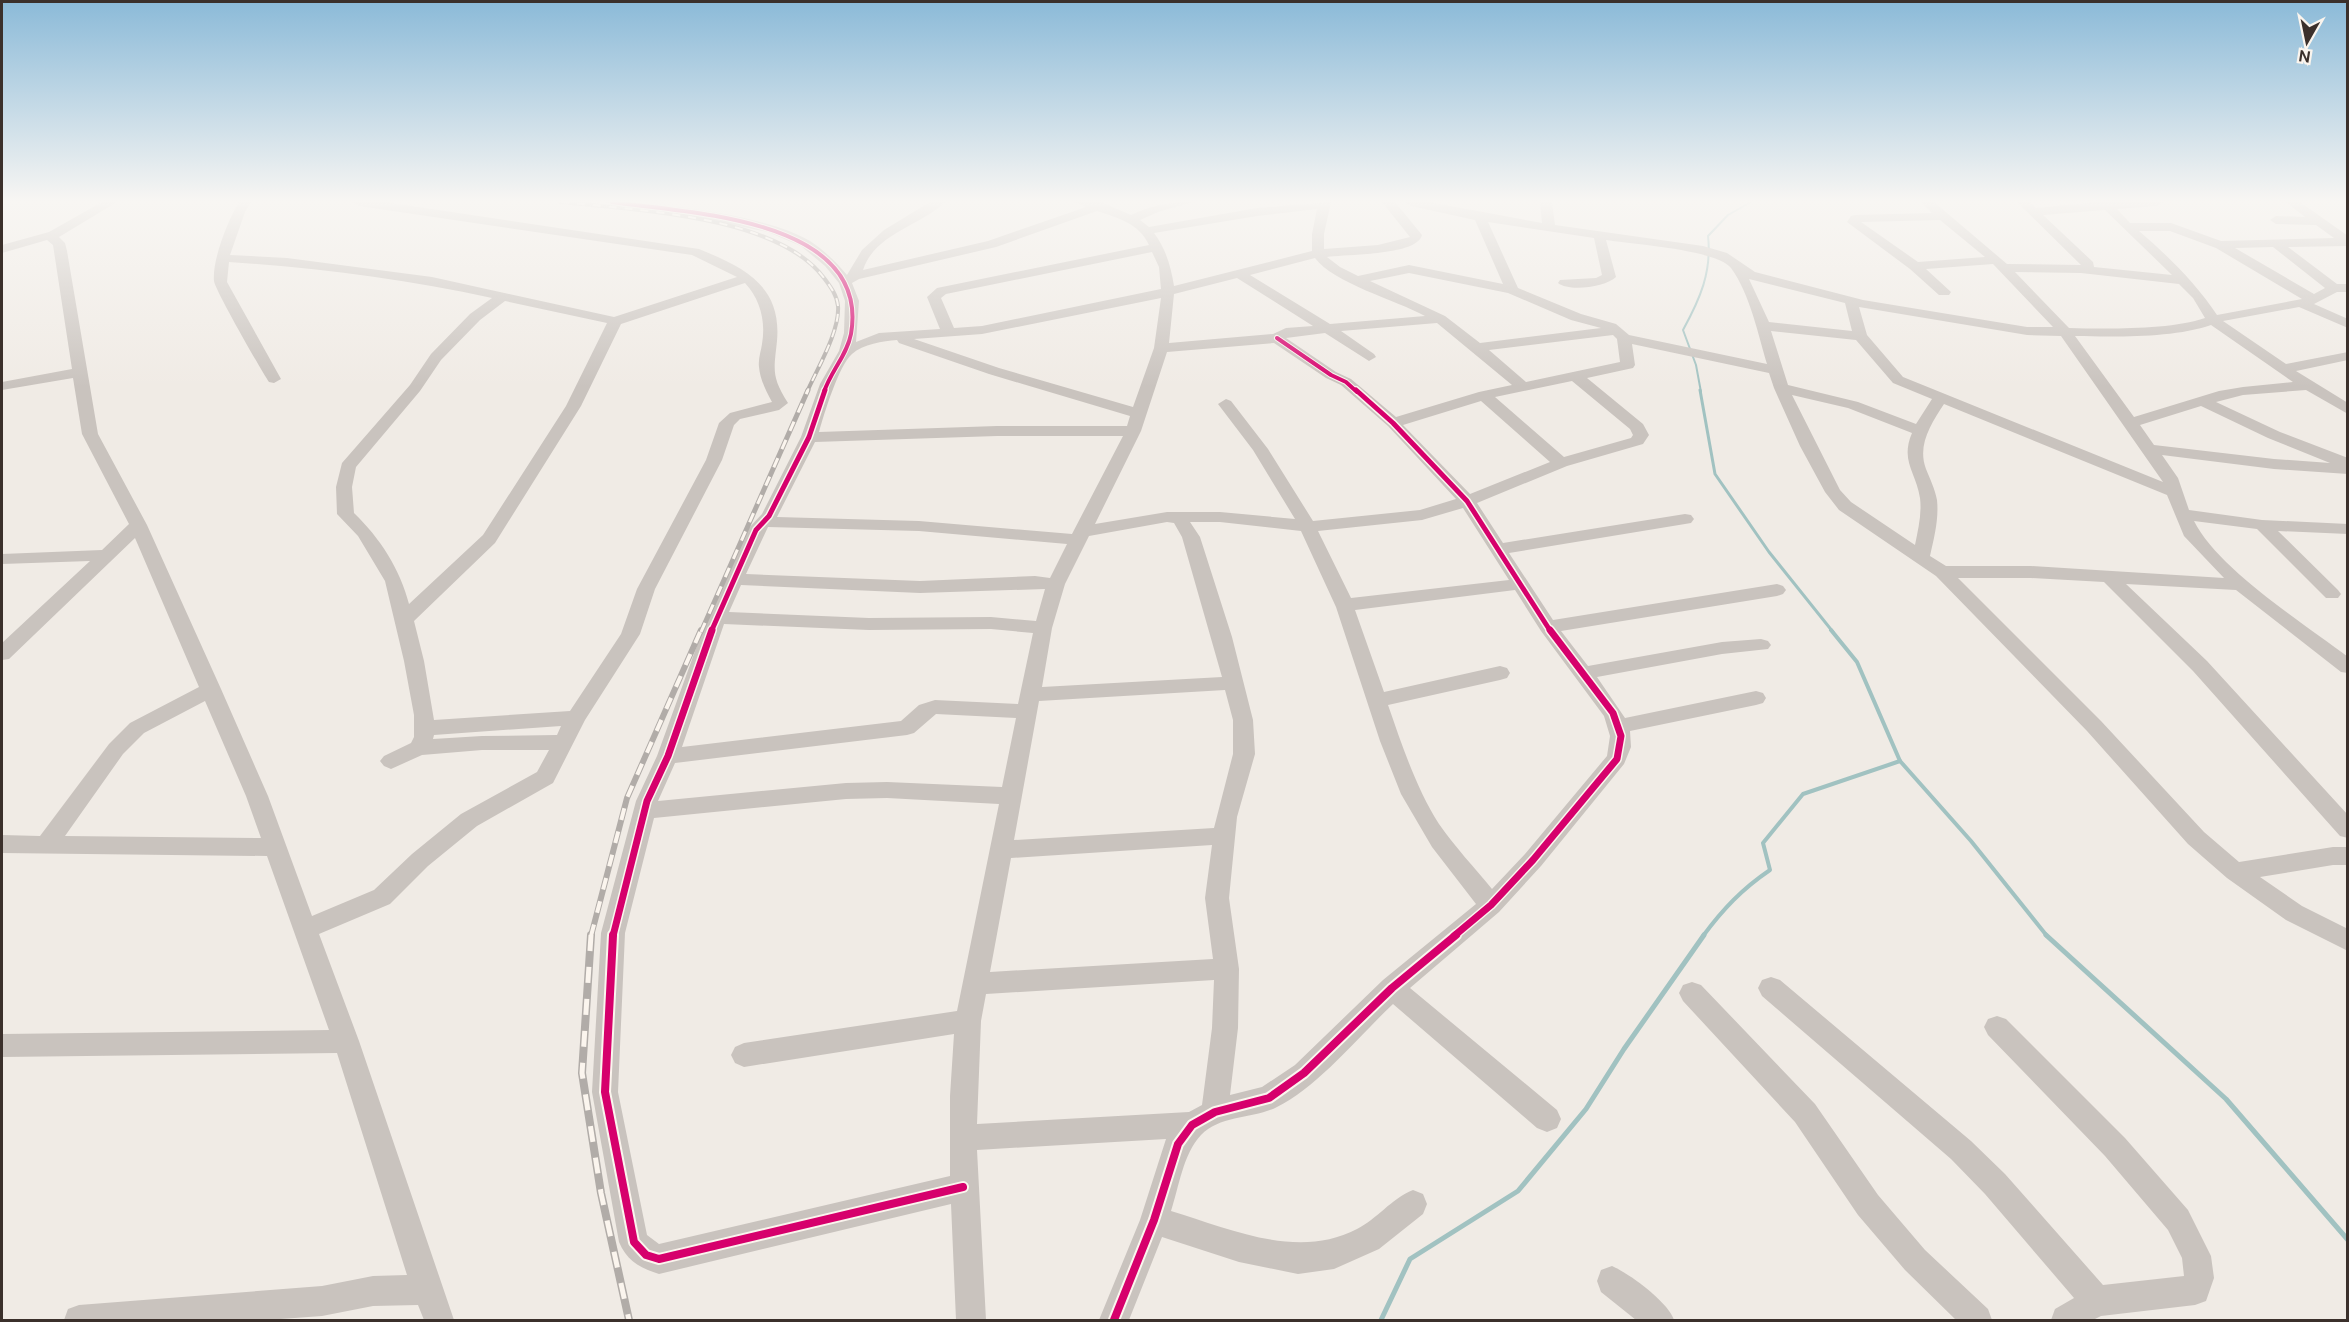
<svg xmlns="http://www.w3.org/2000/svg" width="2349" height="1322" font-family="'DM Sans',sans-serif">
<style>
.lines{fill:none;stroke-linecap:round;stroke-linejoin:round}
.stream-far3{stroke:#a1c2c1;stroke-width:2}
.stream-far2{stroke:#a1c2c1;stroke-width:3}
.stream-far1{stroke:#a1c2c1;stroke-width:4}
.stream{stroke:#a1c2c1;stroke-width:5}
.minor{fill:#c9c3be;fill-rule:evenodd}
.rail-far3-casing{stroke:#b1aca8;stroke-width:4}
.rail-far2-casing{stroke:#b1aca8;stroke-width:5}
.rail-far1-casing{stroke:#b1aca8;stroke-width:6}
.rail-casing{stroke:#b1aca8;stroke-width:8}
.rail-far3{stroke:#fbf5ee;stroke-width:2;stroke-dasharray:8;stroke-linecap:butt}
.rail-far2{stroke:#fbf5ee;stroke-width:3;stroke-dasharray:10;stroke-linecap:butt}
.rail-far1{stroke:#fbf5ee;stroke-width:4;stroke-dasharray:12;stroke-linecap:butt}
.rail{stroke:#fbf5ee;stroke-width:5;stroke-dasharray:16;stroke-linecap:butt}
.cycleway-far3-casing{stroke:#fbf5ee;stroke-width:6}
.cycleway-far2-casing{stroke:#fbf5ee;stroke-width:8}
.cycleway-far1-casing{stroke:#fbf5ee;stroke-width:10}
.cycleway-casing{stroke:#fbf5ee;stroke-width:12}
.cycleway-far3{stroke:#d6006c;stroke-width:4}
.cycleway-far2{stroke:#d6006c;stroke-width:5}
.cycleway-far1{stroke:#d6006c;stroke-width:7}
.cycleway{stroke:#d6006c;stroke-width:8}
</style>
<rect width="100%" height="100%" fill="#f0ebe5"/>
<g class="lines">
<path class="stream-far3" d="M1701,392L1696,365L1683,330C1700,299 1712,272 1708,236L1728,215L1751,202"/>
<path class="stream-far2" d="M1700,390L1715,474L1769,552L1833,632"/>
<g class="stream-far1">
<path d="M1831,630L1857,662L1900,761L1971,841L2047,936"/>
<path d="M1703,936C1723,909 1742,889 1770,870L1763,843L1803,794L1900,761"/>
</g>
<g class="stream">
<path d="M2046,935L2226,1099L2348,1240"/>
<path d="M1381,1320L1410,1259L1518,1191L1586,1109L1624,1049L1704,935"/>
</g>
<g class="minor">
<path d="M102,202H117L59,237L65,243L67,251L98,434L147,525L221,689L268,796L312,916L374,890L412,854L461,814L537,772L549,750H482L422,755L391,769L384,766L380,761L384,756L411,743L414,737V715L404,661L385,581L358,536L337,514L336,487L342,463L410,385L431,354L470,314L492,298C405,279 317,268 229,262L227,282L281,379L274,383L269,382C261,370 215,290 214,281C212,260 228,220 239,202H251L245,212L230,255L287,258L432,277L614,317L737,277L692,255L359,206L353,202H385L699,249C743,267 782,285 777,341C774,370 771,376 788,403L779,410L740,419L734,425L722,460L655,589L640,634L585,720L553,783L477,826L428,866L390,904L319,934L359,1041L454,1320H424L418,1305L373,1306L322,1316L267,1320H64L68,1309L79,1305L322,1286L373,1276L407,1275L337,1053L2,1057V1034L329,1030L267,856L2,853V835L40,836L109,744L130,723L199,687L135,538L9,659L2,660V643L90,561L2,564V554L102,550L129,524L82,434L73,378L2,390V382L72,369L53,245L47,240L2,253V245L49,232ZM745,283C760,299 766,321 762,344C761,351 758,359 759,367C760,379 766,391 772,402L730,413L719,423L706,460L637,589L621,634L570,711L434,720L424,661L414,621L495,543L581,406L621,324ZM505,301L607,323L566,406L483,535L409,604C400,569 380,538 354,513L352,487L356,467L420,391L441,360L480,320ZM205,701L246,796L261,838L65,836L123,754L144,733ZM561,726L557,735L482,736L433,739L434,735Z"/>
<path d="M606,202C657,202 768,215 810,241C824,250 836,262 847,275L862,250L884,230L930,202H945C921,226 875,233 863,270L988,241L1086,207L1075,202H1101L1131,215C1152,205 1170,202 1193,202L1158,212L1140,220L1149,227L1257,208L1331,202L1324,234V249L1378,245L1410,237L1382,202H1395L1422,235C1417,256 1345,254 1327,257L1340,267L1358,276L1409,265L1503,284L1475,220L1411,206L1405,202H1429L1542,223L1540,202H1552L1555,225L1703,246L1727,253L1755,272L1863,300L2027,327H2053L1993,264L1926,269L1951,292L1949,295H1939L1910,269L1847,222L1851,216L1855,215L1932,213L1921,202H1934L2007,264L2081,265L2017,202H2030L2036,208L2098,202H2163L2157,206L2117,209L2130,223H2171L2221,241L2334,238L2316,225L2276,224L2270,220L2276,216L2305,217L2286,202H2300L2348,236V246L2288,247L2337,284H2348V292H2337L2314,304L2348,319V328L2299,307L2223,321L2286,364L2348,352V360L2296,371L2348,403V414L2306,390L2243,395L2216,402L2280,432L2348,458V474L2274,469L2162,455L2178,478L2189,510L2262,520L2348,524V534L2278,531L2338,590L2341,594L2338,598H2326L2257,529L2194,521C2218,569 2303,623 2348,657V673L2341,672L2236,590L2126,584L2207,661L2348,815V838L2340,836L2193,671L2104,582L2031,578H1958L2101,721L2204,832L2239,862L2333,847H2348V865H2333L2260,877L2302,906L2348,929V951L2286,920L2227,878L2188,844L2087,731L1936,576L1839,510L1825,492L1800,446L1774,388L1769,373L1632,344L1635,365L1633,368L1587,378L1643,424L1649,435L1643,444L1567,466L1477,503L1503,543L1685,514L1691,515L1694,519L1691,523L1685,524L1509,553L1553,620L1777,584L1783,586L1786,590L1783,594L1777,596L1561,631L1588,666L1722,642L1761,639L1768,641L1771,645L1768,649L1722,654L1597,677L1625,718L1756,691L1763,693L1766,698L1763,703L1756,705L1630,731L1631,747L1624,764L1541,866L1499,912L1410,988L1557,1110L1561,1119L1557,1128L1547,1132L1537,1128L1393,1004C1360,1035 1317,1088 1277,1107C1254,1119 1220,1115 1201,1135C1183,1154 1179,1187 1171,1211C1230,1229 1298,1260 1357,1229C1377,1219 1391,1199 1413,1190L1423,1194L1427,1204L1423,1214L1379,1249L1334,1269L1298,1274L1239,1262L1162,1237L1129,1320H1099L1140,1220L1166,1139L977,1150L986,1320H956L951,1204L659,1274C640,1268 627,1261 619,1242L592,1092L601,933L636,801L657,756L707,618L747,530L762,514L801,437L820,384L839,351L844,333L845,301L839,283L825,266L801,246L768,232L720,222L612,206ZM1317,209L1312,234V251L1174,286C1171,267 1166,249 1154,233L1257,216ZM2105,210L2172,275L2094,267L2093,262L2043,215ZM1097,211C1118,218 1139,223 1149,245L937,288L927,297L940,329L879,333L856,342L859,301L852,283L859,279L996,247ZM1940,220L1985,257L1918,262L1861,222ZM1488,222L1594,238L1602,275L1596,278L1560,280L1558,283C1569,292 1606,287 1616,277L1606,240C1632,244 1718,250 1731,268C1750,294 1758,334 1767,364L1629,335L1616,324L1581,314L1518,288ZM2139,231H2170L2216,248L2302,299L2217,315C2195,282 2168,256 2139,231ZM2273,247L2325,288L2314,294L2235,248ZM1152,252L1159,267L1161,289L982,326L954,328L941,298L946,294ZM1315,258C1333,283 1396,300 1425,316L1330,324L1250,275ZM2015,272L2081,273L2179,284L2193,298L2205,318C2170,330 2107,329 2069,328ZM1409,273L1508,293L1571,320L1601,328L1480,343L1445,316L1370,281ZM1237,278L1313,326L1286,328L1273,334L1169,343L1174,294ZM1749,279L1845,303L1852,331L1769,322ZM1161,298L1154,348L1133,407L999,368L914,339L982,334ZM1859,307L2027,335L2061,336L2163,482L1903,377L1867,335ZM1437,323L1512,385L1479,392L1396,417L1351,379L1336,372L1286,338L1325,333L1369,361L1376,357L1374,354L1341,331ZM2211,325L2293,382L2243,387L2219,391L2134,417L2075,336C2115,337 2174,338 2211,325ZM1771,331L1856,340L1893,383L1932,399L1916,424L1858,402L1788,385ZM1613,335L1617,339L1620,362L1526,382L1489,350ZM897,340L899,343L989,374L1130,416L1127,426H997L819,432C824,414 839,365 852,354C863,344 883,341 897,340ZM1274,343L1326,378L1341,385L1388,426L1456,499L1420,510L1313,521L1268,449L1231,401L1226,399L1218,404L1253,450L1295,519L1220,512H1167L1095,524L1141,431L1167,352ZM1572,381L1630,429L1633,435L1631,438L1564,457L1495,397ZM1792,395L1848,408L1912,433C1900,461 1916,472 1920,498C1922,514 1918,530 1915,545L1851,502L1840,490ZM1481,401L1550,462L1470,494L1403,425ZM1944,404L2167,495L2184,536L2224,578L2031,566H1946L1930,556C1934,538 1939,519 1937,500C1935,489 1930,479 1926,469C1917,445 1931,424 1944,404ZM2201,406L2268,438L2330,463L2274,459L2154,445L2140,425ZM997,436H1123L1072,534L919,521L777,517L815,442ZM1463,508L1509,580L1351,598L1318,531L1422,520ZM1167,522L1174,523L1182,537L1222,677L1042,687L1052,628L1065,584L1089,536ZM1190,522H1220L1301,531L1336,607L1380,741L1401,794L1432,847L1476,904L1383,980L1295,1065L1262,1087L1230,1095L1238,1028L1239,969L1229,898L1237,817L1255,754L1253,720L1232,637L1200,537ZM768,527L919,531L1067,544L1050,578L1035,576L920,581L746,574ZM741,585L920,593L1045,589L1036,621L991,617L869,618L729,612ZM1515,590L1541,631L1604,716L1610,736L1607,756L1525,854L1492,889C1474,867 1455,847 1439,824C1416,788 1402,745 1388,705L1500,680L1507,678L1510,673L1507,668L1500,666L1384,692L1355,610ZM724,624L869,630L991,629L1033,633L1018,704L935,700L919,705L901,721L682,747ZM1225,690L1233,720V754L1214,828L1014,840L1039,701ZM936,714L1016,718L1002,787L887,782L846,783L658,801L675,763L907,735L914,733ZM887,798L999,804L957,1011L744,1043L735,1047L731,1055L735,1063L744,1067L954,1034L950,1096V1176L659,1244L647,1235L618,1092L625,933L654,818L846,799ZM1212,845L1205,898L1213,959L990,972L1011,858ZM1214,980L1212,1028L1202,1105L1189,1112L977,1124L981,1021L986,994Z"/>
<path d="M1771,977L1780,980L1971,1141L2005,1174L2103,1285L2184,1276L2182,1258L2168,1230L2105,1156L1988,1035L1984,1027L1988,1019L1997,1016L2006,1019L2125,1138L2188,1210L2211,1256L2214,1278L2206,1301L2195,1305L2101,1316L2093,1320H2051L2055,1309L2074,1298L1985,1194L1951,1159L1762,996L1758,988L1762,980Z"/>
<path d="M1692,982L1701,985L1815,1104L1878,1195L1925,1250L1988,1309L1992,1320H1956L1905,1270L1858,1215L1795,1122L1683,1001L1679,993L1683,985Z"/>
<path d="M1612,1266C1630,1274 1668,1302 1674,1320H1636L1601,1292L1597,1281L1601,1270Z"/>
</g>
<defs>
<path id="rail-far3" d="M561,202C634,210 777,215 824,278C830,286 837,295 838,306C840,331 817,369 807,392"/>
<path id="rail-far2" d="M701,632L808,390"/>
<path id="rail-far1" d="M591,936L627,798L701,630"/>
<path id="rail" d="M591,935L582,1073L601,1193L629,1320"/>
</defs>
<use href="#rail-far3" class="rail-far3-casing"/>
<use href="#rail-far2" class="rail-far2-casing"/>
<use href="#rail-far1" class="rail-far1-casing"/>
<use href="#rail" class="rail-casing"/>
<use href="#rail-far3" class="rail-far3"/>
<use href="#rail-far2" class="rail-far2"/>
<use href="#rail-far1" class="rail-far1"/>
<use href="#rail" class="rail"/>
<defs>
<g id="cycleway-far3">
<path d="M612,202C688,213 871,218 851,334C847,355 831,371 824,392"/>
<path d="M1277,338L1331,375L1346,382L1357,392"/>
</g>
<g id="cycleway-far2">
<path d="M1356,390L1393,423L1467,501L1551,632"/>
<path d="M711,632L756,530L769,516L809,437L825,390"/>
</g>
<g id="cycleway-far1">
<path d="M613,936L647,801L668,756L712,630"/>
<path d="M1454,936L1491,905L1533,860L1617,759L1621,736L1613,713L1550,630"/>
</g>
<g id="cycleway">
<path d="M613,935L605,1092L634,1242L646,1255L659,1259L963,1187"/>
<path d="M1114,1320L1154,1220L1178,1144L1192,1125L1215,1112L1269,1098L1304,1073L1392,988L1456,935"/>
</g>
</defs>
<use href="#cycleway-far3" class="cycleway-far3-casing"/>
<use href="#cycleway-far2" class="cycleway-far2-casing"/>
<use href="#cycleway-far1" class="cycleway-far1-casing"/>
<use href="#cycleway" class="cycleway-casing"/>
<use href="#cycleway-far3" class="cycleway-far3"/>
<use href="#cycleway-far2" class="cycleway-far2"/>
<use href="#cycleway-far1" class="cycleway-far1"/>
<use href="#cycleway" class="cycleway"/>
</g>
<linearGradient id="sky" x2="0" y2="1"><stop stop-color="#8bbad8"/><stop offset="0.52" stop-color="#f8f6f3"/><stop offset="1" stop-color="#f8f6f3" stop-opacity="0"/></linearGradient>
<rect width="2349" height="387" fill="url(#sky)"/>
<rect width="2349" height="1322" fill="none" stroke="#3b302b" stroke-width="6"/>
<g transform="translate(2307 42) rotate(189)" stroke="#fbf5ee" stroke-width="4.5" paint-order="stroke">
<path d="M0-4.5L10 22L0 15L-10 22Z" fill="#3b302b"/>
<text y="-9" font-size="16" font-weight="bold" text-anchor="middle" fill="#3b302b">N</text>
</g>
</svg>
